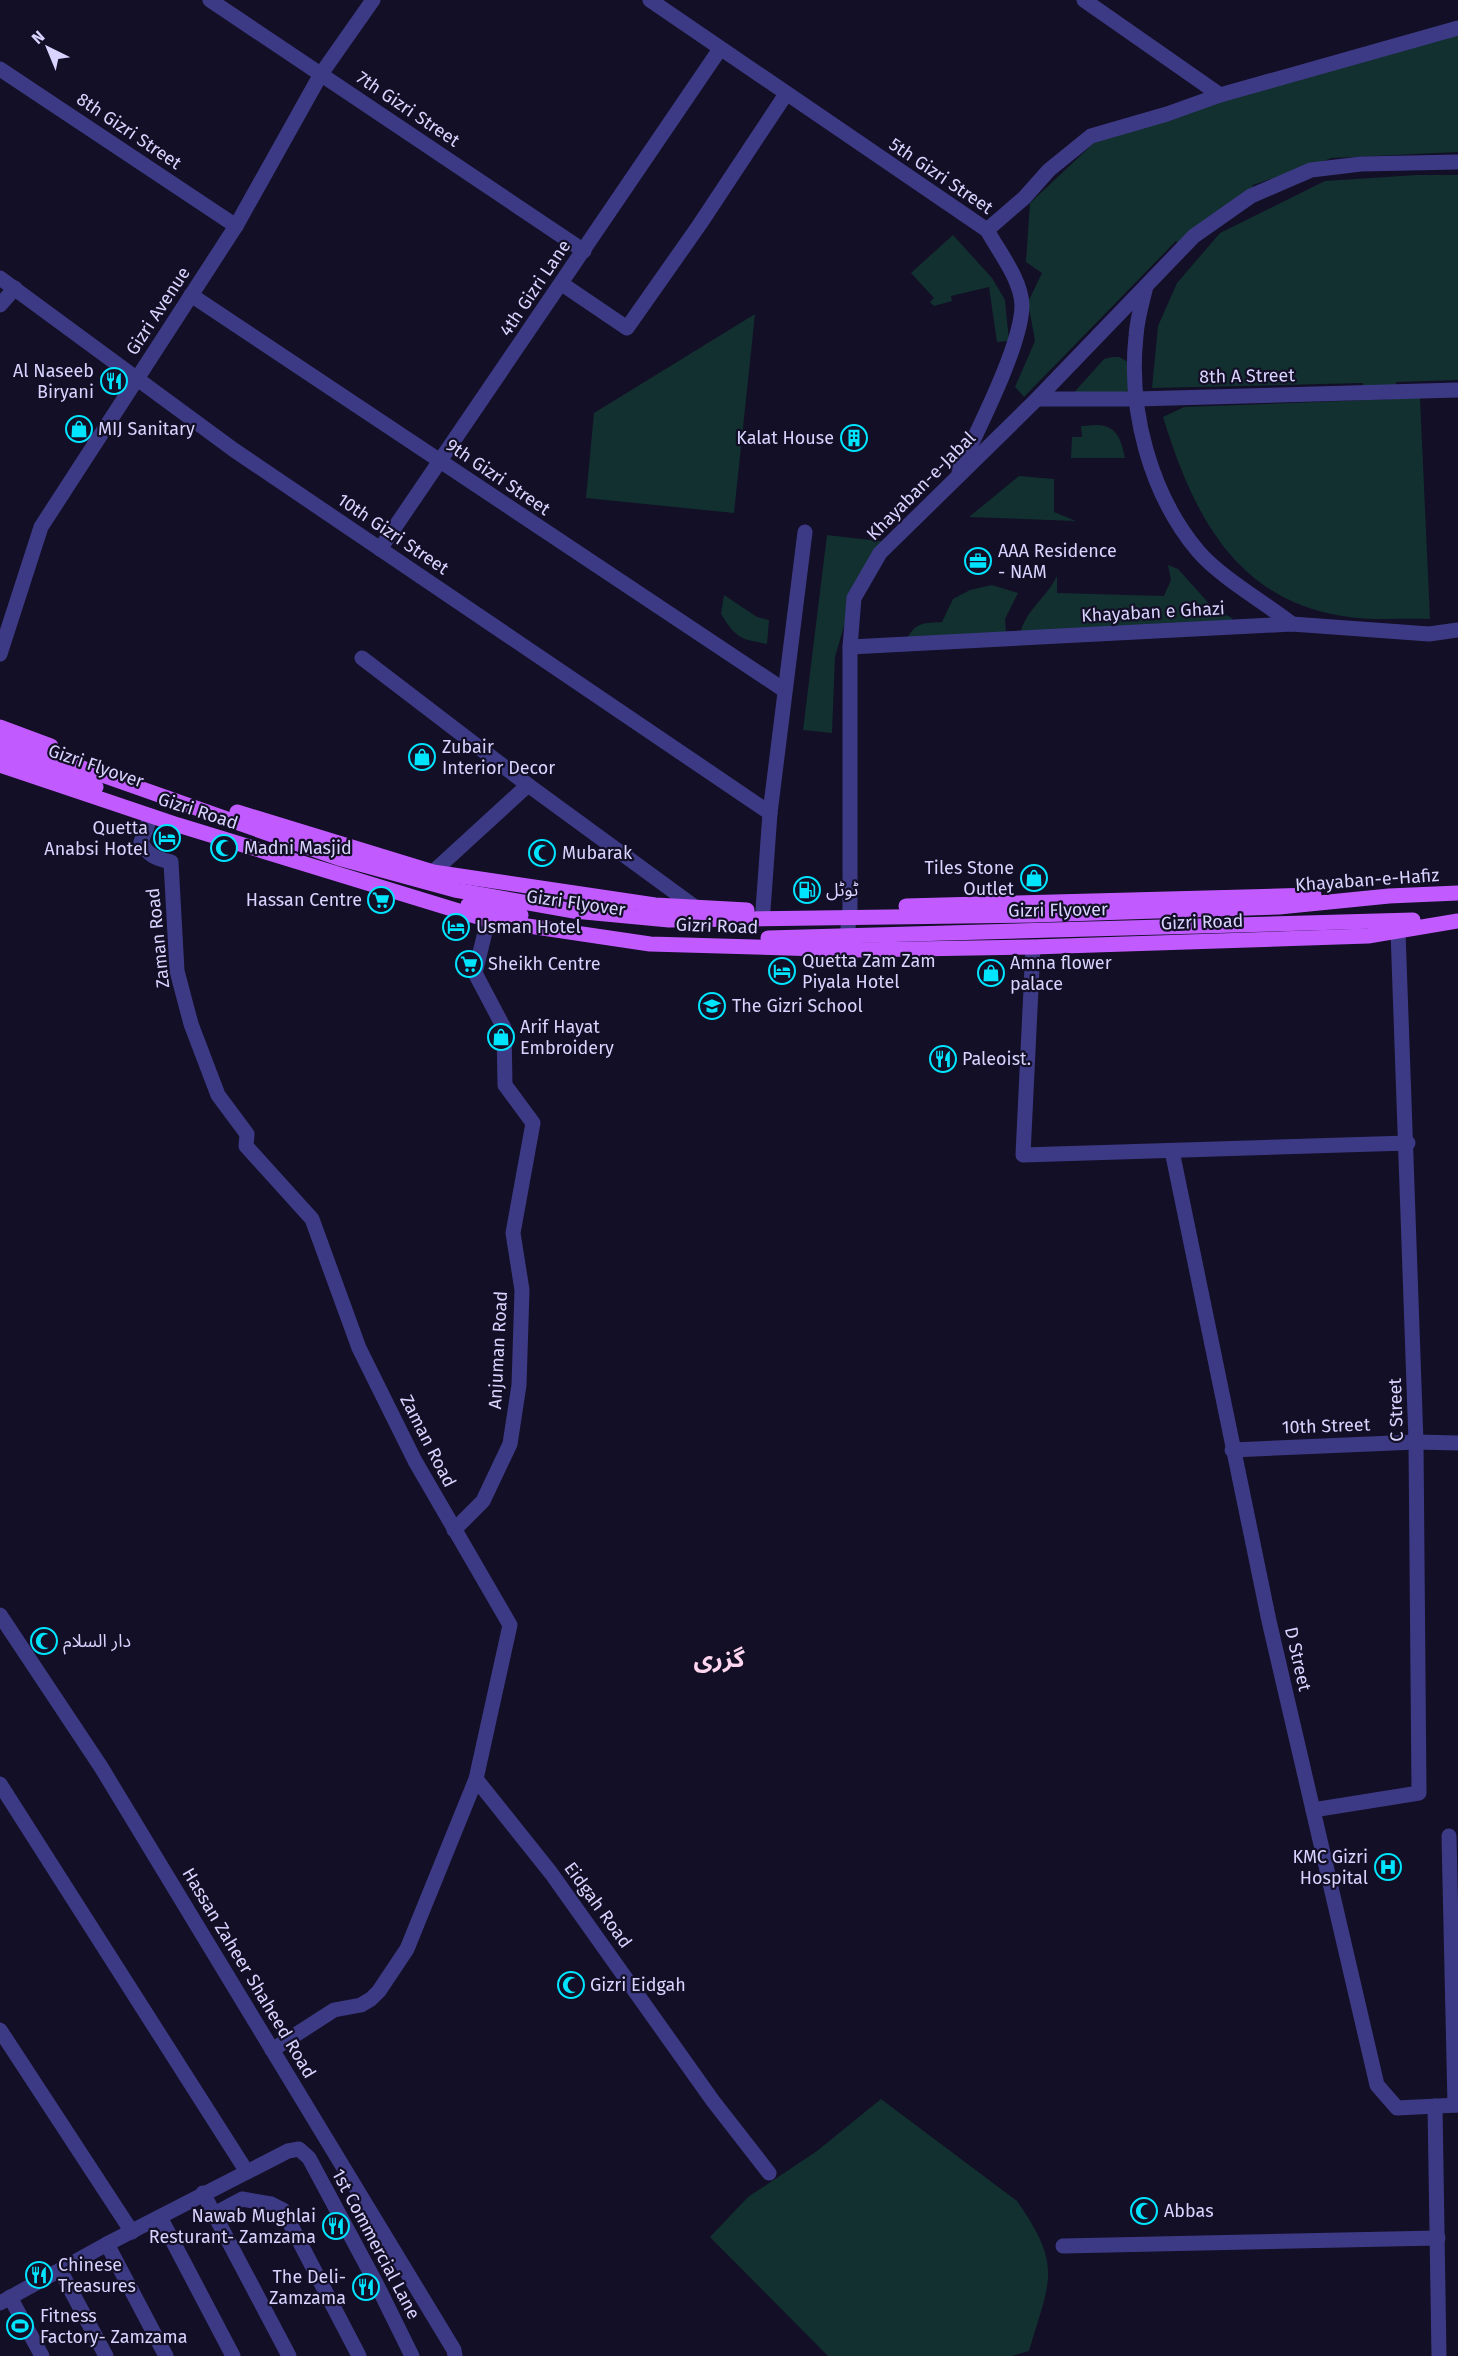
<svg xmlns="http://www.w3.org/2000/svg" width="1458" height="2356" font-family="'Fira Sans','Noto Sans Arabic',sans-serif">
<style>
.green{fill:#12302f}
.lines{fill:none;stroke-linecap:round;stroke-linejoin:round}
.minor{stroke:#3d3a85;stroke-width:15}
.major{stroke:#c25bff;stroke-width:15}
.labels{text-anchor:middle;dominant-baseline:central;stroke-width:4.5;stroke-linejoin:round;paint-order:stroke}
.street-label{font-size:18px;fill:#d9d4ff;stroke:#130f26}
.poi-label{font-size:18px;fill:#d9d4ff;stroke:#130f26;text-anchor:start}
.district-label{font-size:24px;font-weight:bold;fill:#ffd6f0;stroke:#130f26}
</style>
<rect width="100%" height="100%" fill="#130f26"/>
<g class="green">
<path d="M1458,33V152L1332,158L1253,185L1250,194L1182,247L1176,241L1024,397L1015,387L1035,341L1028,302L1042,273L1026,262L1030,203L1095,142L1249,90Z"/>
<path d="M1417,175H1458V380L1396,382V390H1363V383L1152,388L1158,326L1177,283L1220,233L1325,181Z"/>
<path d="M953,235L992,278L1005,300L1009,341L997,342L989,287L951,296L952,301L934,306L930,302L934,298L911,273Z"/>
<path d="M755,314L734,513L586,498L594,413Z"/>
<path d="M1112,357H1119L1132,364L1135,391L1070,397L1104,359Z"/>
<path d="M1420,398L1430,619C1401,618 1370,621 1342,616C1234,599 1192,511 1163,417L1184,407Z"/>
<path d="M1097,425C1118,426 1121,440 1125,458H1071L1072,437H1082L1081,426Z"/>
<path d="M1019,476L1054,479V512L1076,521L969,517Z"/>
<path d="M827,535L888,542L851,602L835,657L832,733L803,730Z"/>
<path d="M1168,565L1178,569L1213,608L1232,618L1231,622L1020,634C1025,611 1047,597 1057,576V593L1164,596L1171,580Z"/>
<path d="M992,585L1018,593L1005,619L1006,633L907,639C915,622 925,623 942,622L953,599L970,590Z"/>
<path d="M724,595L757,617L769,620L767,644C740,639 736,638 721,614Z"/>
<path d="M881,2099L1017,2201C1063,2267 1050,2279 1029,2351L1012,2356H828L710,2237L748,2197L817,2151Z"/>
</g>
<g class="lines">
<g class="minor">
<path d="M210,0L584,251"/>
<path d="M650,0L987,230C999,252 1021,279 1022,305C1022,345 977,431 959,470"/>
<path d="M1084,0L1220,95"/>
<path d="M0,69L236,226"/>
<path d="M987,230L1024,198L1049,170L1091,136L1167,114L1220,95L1458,28"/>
<path d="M0,278L234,450L770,813"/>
<path d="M562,284L627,328L700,224L786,94"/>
<path d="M1146,286C1142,303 1137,319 1136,336C1128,410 1150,494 1198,551C1220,577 1264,602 1292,624"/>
<path d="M191,295L784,690"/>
<path d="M0,305L15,288"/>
<path d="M1037,399H1137L1458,390"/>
<path d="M380,549L720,49"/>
<path d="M850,647L1292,624L1429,634L1458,630"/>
<path d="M0,654L41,527L236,226L321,74L373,0"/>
<path d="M362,658L528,785"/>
<path d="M151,816L141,842C148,856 156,858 171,862L177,971L191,1024L218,1095L247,1134L246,1146L312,1219L359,1348L415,1461L510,1625L476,1779L407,1949L379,1991L371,1999L361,2005L334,2010L272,2050"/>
<path d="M433,872L528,785L695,907"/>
<path d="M763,910L770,813L805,532"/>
<path d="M1033,947L1023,1155L1408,1143"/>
<path d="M846,948L850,908V647L854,598L880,553L1037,399L1194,236L1251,196L1311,170L1361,164L1458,162"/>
<path d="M1172,1151L1269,1621L1377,2085L1397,2108L1458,2105"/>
<path d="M1232,1450L1416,1442L1458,1443"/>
<path d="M454,1530L483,1501L510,1444L519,1385L522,1290L513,1233L533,1123L505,1085L504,1028L475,973L488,920"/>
<path d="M0,1615L101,1767L454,2350L455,2356"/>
<path d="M476,1779L551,1873L713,2101L769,2173"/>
<path d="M0,1784L247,2172"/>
<path d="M1313,1810L1419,1793L1416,1442L1398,931L1402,921"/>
<path d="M1449,1836L1455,2105"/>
<path d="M0,2030L132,2232"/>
<path d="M1435,2106L1439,2356"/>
<path d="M203,2193L289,2356"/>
<path d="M214,2214L242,2199L271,2204L283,2210L359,2356"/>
<path d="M160,2217L233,2356"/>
<path d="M107,2244L166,2356"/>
<path d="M1063,2246L1438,2238"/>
<path d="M60,2270L106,2356"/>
<path d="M10,2297L42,2356"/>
<path d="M0,2303L107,2244L288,2151L299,2149L309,2158L377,2285L412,2356"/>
</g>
<g class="major">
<path d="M0,727L51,746"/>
<path d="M0,739L338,858L455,890L574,911L669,920L1033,915L1279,907L1389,896L1458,893"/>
<path d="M0,753L96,787"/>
<path d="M0,765L178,825L488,920L650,944L854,950L1033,947L1368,936L1458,921"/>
<path d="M237,812L433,872L655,905L747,910"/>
<path d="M468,905L521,915"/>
<path d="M906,906L1314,895"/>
<path d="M768,938L1413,920"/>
</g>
</g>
<defs>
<symbol id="restaurant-ring" viewBox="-11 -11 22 22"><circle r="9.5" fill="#130f26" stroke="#00e5ff" stroke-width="1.5"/><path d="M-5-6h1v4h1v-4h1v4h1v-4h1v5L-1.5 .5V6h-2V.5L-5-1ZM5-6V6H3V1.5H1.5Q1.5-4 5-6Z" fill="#00e5ff"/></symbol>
<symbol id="shop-ring" viewBox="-11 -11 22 22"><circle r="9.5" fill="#130f26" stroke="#00e5ff" stroke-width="1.5"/><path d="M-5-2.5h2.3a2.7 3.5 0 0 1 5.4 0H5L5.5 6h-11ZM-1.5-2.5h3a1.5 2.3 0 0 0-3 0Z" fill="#00e5ff"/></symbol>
<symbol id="building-ring" viewBox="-11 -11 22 22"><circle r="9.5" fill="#130f26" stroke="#00e5ff" stroke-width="1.5"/><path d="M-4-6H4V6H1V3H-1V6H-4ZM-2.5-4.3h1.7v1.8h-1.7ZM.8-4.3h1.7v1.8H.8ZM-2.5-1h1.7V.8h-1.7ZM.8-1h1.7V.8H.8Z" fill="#00e5ff"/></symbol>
<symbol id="office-ring" viewBox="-11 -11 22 22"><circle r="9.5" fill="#130f26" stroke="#00e5ff" stroke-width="1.5"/><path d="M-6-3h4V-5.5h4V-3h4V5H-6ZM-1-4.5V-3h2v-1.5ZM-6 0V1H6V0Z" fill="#00e5ff"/></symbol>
<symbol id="hotel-ring" viewBox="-11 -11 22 22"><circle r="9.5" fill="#130f26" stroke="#00e5ff" stroke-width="1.5"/><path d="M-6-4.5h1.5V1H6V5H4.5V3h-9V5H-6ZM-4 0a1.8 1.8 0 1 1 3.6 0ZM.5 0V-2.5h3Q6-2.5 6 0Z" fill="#00e5ff"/></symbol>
<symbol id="mosque-ring" viewBox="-11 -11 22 22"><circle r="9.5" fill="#130f26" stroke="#00e5ff" stroke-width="1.5"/><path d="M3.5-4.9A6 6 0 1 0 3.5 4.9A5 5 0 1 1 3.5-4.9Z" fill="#00e5ff"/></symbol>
<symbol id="fuel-ring" viewBox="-11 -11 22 22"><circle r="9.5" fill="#130f26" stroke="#00e5ff" stroke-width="1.5"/><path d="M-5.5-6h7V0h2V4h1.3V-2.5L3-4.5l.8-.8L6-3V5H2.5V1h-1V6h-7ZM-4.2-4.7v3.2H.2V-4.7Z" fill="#00e5ff"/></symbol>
<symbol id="supermarket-ring" viewBox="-11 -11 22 22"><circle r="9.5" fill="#130f26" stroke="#00e5ff" stroke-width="1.5"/><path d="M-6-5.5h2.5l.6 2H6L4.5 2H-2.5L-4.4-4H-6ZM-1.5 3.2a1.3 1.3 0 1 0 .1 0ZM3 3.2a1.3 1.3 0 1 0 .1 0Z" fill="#00e5ff"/></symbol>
<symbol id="school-ring" viewBox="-11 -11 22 22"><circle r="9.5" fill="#130f26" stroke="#00e5ff" stroke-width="1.5"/><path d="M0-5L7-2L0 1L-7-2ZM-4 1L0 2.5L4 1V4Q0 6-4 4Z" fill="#00e5ff"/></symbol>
<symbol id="hospital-ring" viewBox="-11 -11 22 22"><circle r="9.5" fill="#130f26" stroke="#00e5ff" stroke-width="1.5"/><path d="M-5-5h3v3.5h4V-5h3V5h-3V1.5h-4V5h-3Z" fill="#00e5ff"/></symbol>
<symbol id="stadium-ring" viewBox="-11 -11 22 22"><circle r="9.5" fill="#130f26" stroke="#00e5ff" stroke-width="1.5"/><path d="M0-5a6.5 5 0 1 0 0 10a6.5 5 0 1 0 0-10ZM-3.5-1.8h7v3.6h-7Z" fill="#00e5ff"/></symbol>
</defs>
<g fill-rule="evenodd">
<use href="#restaurant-ring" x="99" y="366" width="30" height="30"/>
<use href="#shop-ring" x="64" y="414" width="30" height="30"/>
<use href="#building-ring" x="839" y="423" width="30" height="30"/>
<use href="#office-ring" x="963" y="546" width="30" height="30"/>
<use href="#shop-ring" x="407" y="742" width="30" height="30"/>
<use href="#hotel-ring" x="152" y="823" width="30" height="30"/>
<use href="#mosque-ring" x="209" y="833" width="30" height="30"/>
<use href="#mosque-ring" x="527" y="838" width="30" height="30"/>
<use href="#shop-ring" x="1019" y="863" width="30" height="30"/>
<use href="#fuel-ring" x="792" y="875" width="30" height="30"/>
<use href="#supermarket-ring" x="366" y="885" width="30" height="30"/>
<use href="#hotel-ring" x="441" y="912" width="30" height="30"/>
<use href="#supermarket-ring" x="454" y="949" width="30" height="30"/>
<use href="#hotel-ring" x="767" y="956" width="30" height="30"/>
<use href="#shop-ring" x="976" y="958" width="30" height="30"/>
<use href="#school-ring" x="697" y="991" width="30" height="30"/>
<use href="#shop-ring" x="486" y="1022" width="30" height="30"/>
<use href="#restaurant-ring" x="928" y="1044" width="30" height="30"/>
<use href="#mosque-ring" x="29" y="1626" width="30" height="30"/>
<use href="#hospital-ring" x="1373" y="1852" width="30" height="30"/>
<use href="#mosque-ring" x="556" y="1970" width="30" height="30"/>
<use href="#mosque-ring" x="1129" y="2196" width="30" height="30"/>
<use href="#restaurant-ring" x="321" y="2211" width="30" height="30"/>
<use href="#restaurant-ring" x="24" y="2260" width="30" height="30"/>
<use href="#restaurant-ring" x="351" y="2272" width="30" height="30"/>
<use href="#stadium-ring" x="5" y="2311" width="30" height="30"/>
</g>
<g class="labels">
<g class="street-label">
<text transform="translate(408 109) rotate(34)">7th Gizri Street</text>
<text transform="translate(129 131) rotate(34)">8th Gizri Street</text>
<text transform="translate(941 176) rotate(34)">5th Gizri Street</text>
<text transform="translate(535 288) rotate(-56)">4th Gizri Lane</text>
<text transform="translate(158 311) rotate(-57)">Gizri Avenue</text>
<text transform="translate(1247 376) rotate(-1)">8th A Street</text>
<text transform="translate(498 477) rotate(34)">9th Gizri Street</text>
<text transform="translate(921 486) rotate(-45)">Khayaban-e-Jabal</text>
<text transform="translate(393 534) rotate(34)">10th Gizri Street</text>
<text transform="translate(1153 612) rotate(-3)">Khayaban e Ghazi</text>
<text transform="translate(96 766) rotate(19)">Gizri Flyover</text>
<text transform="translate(198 811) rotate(18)">Gizri Road</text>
<text transform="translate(1367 880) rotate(-4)">Khayaban-e-Hafiz</text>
<text transform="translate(576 903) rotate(8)">Gizri Flyover</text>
<text transform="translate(1058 910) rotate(-1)">Gizri Flyover</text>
<text transform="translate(1202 922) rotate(-2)">Gizri Road</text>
<text transform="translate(717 926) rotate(2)">Gizri Road</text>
<text transform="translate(158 938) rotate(-96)">Zaman Road</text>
<text transform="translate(498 1350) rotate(-87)">Anjuman Road</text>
<text transform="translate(1396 1410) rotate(-92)">C Street</text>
<text transform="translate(1326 1426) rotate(-2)">10th Street</text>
<text transform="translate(428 1441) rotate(63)">Zaman Road</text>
<text transform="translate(1298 1659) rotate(77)">D Street</text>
<text transform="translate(598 1905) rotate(54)">Eidgah Road</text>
<text transform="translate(249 1973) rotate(59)">Hassan Zaheer Shaheed Road</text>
<text transform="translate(376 2244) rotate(62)">1st Commercial Lane</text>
</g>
<g class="poi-label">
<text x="94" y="371" text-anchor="end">Al Naseeb<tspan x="94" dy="21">Biryani</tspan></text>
<text x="98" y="429">MIJ Sanitary</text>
<text x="834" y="438" text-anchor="end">Kalat House</text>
<text x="998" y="551">AAA Residence<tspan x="998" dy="21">- NAM</tspan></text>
<text x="442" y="747">Zubair<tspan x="442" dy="21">Interior Decor</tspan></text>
<text x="148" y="828" text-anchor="end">Quetta<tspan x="148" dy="21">Anabsi Hotel</tspan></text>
<text x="244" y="848">Madni Masjid</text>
<text x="562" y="853">Mubarak</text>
<text x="1014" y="868" text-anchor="end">Tiles Stone<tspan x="1014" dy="21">Outlet</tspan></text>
<text x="826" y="890">ٹوٹل</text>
<text x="362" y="900" text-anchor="end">Hassan Centre</text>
<text x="476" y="927">Usman Hotel</text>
<text x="802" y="961">Quetta Zam Zam<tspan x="802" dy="21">Piyala Hotel</tspan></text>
<text x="1010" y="963">Amna flower<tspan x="1010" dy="21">palace</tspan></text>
<text x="488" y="964">Sheikh Centre</text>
<text x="732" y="1006">The Gizri School</text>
<text x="520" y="1027">Arif Hayat<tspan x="520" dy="21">Embroidery</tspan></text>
<text x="962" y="1059">Paleoist.</text>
<text x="63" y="1641">دار السلام</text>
<text x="1368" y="1857" text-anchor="end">KMC Gizri<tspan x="1368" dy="21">Hospital</tspan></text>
<text x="590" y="1985">Gizri Eidgah</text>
<text x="1164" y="2211">Abbas</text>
<text x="316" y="2216" text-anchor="end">Nawab Mughlai<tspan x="316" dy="21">Resturant- Zamzama</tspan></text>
<text x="58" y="2265">Chinese<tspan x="58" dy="21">Treasures</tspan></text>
<text x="346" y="2277" text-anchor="end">The Deli-<tspan x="346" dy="21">Zamzama</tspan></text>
<text x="40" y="2316">Fitness<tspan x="40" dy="21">Factory- Zamzama</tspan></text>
</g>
<g class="district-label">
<text x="719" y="1659">گزری</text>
</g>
</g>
<g transform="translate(48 48) rotate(317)" stroke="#130f26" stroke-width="4.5" paint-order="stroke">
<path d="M0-4.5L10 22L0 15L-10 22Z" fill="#d9d4ff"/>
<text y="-9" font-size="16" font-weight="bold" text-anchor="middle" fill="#d9d4ff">N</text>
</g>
</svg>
